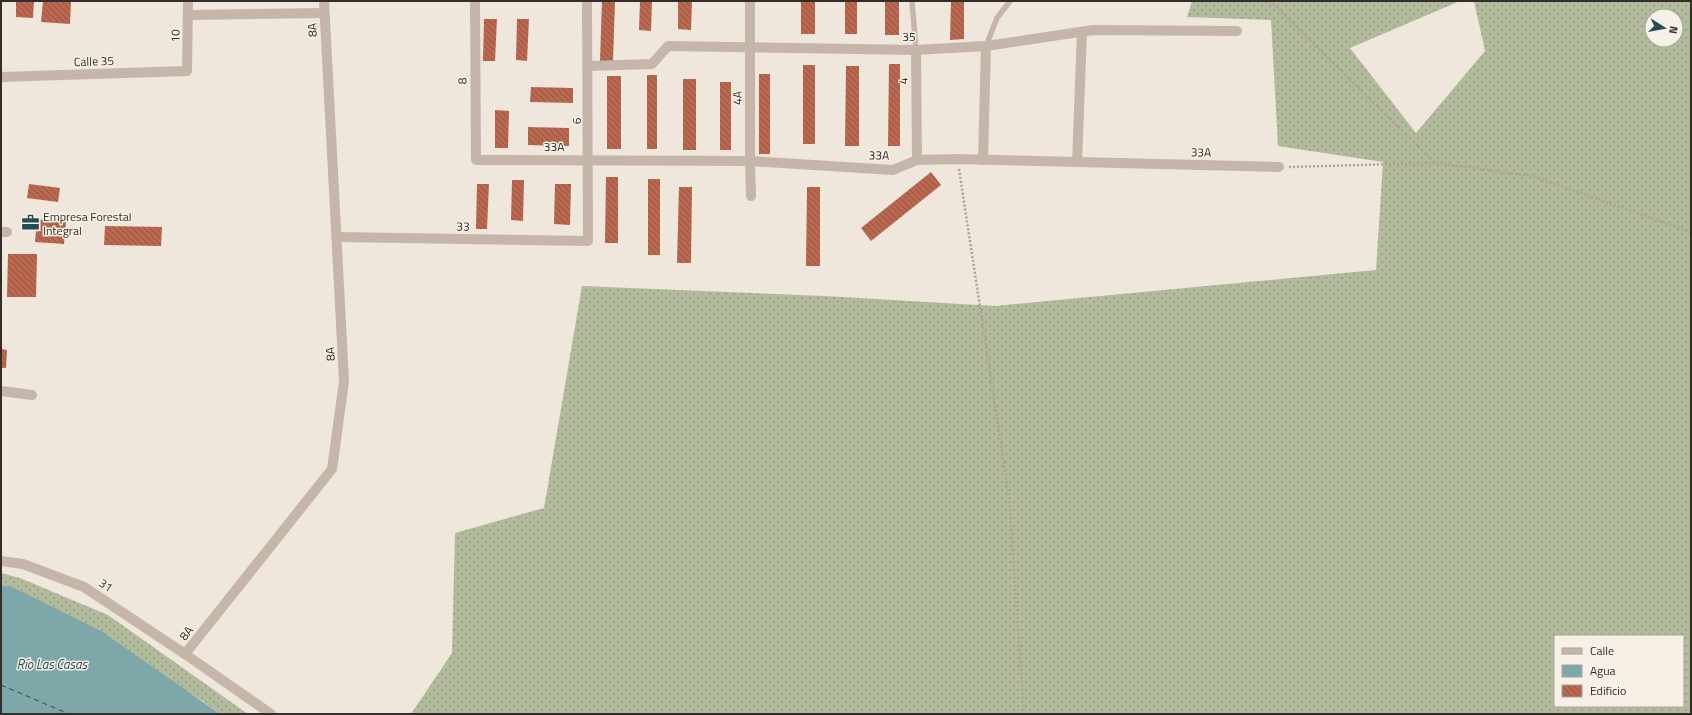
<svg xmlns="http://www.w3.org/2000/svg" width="1692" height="715" font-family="'Titillium Web',sans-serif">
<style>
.grass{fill:url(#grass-dots);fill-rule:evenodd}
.water{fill:#7da7a9}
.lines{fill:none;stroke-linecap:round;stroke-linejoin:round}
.ferry{stroke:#224e51;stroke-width:1;stroke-dasharray:5 4;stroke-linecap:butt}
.building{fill:url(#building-back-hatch)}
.path{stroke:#b1a093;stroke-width:2.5;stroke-dasharray:2 2;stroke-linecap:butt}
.service{stroke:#c6b6a9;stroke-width:5.5}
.minor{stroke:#c6b6a9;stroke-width:10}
.tertiary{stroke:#c6b6a9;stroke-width:10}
.labels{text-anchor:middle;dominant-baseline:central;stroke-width:3;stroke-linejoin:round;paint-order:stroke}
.street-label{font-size:12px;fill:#342c28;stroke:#f7f0e7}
.poi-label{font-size:12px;fill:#342c28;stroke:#f7f0e7;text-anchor:start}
.water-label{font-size:13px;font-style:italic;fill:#224e51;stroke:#f7f0e7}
</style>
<defs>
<pattern id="grass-dots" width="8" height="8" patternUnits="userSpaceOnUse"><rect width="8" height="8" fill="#b2bc9d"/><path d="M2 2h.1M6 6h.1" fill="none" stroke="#929980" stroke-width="1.8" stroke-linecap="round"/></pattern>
<pattern id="building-back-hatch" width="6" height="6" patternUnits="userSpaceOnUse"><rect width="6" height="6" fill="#b9684f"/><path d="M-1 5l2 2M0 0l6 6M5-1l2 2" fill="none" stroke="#975642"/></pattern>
</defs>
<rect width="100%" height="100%" fill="#efe6dc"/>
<g class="grass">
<path d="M1192,1H1460L1350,48L1416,133L1485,51L1474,1H1691V714H411L452,653L455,533L544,508L582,286L825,296L995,306L1376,270L1383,162L1278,146L1271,20L1187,17ZM1652,16H1676V40H1652ZM1555,636H1683V706H1555Z"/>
<path d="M1,573L20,578L108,615L248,714H220L201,700L10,586L1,585Z"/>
</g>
<path class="water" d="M1,585L10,586L101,631L220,714H1Z"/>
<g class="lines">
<path class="ferry" d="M1,685L69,714"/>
</g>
<g class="building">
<path d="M16,1H34L33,18L16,17Z"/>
<path d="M43,1H71L70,24L41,22Z"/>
<path d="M602,1H615L613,61H600Z"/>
<path d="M640,1H652L651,31L639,30Z"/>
<path d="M678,1H692L691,30L678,29Z"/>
<rect x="801" y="1" width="14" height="33"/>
<rect x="845" y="1" width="12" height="33"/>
<rect x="885" y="1" width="14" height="34"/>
<path d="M951,1H964V39L950,40Z"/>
<path d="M484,19H497L495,61H483Z"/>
<path d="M517,19H529L527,61L516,60Z"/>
<path d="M889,64H900V146H888Z"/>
<rect x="803" y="65" width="12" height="79"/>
<path d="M846,66H859V146H845Z"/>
<rect x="759" y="74" width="11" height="80"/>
<rect x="647" y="75" width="10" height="74"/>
<rect x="607" y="76" width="14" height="73"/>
<rect x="683" y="79" width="13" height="71"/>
<rect x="720" y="82" width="11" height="68"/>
<path d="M531,87L573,88V103L530,102Z"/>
<path d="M495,110L509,111L508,148H495Z"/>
<path d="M528,127L569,128V146L528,145Z"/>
<path d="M931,172L941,185L871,241L861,228Z"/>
<path d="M606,177H618V243H605Z"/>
<rect x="648" y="179" width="12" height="76"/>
<path d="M512,180H524L523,221L511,220Z"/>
<path d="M29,184L60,188L58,202L27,198Z"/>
<path d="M477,184H489L487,229H476Z"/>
<path d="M555,184H571L570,225L554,224Z"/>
<path d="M679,187H692L691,263H677Z"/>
<path d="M807,187H820V266H806Z"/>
<path d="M37,219L66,222L64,244L35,242Z"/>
<path d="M105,226L162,227L161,246L104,245Z"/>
<path d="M8,254H37L36,297H7Z"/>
<path d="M1,349L7,350L6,368H1Z"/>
</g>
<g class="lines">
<g class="path">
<path d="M1270,1L1435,163L1533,176L1691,232"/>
<path d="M1289,167L1434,163"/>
<path d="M959,169L1009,497L1024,714"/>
</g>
<g class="service">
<path d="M912,1L916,50"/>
<path d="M986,46L997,18L1010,1"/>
</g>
<g class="minor">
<path d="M475,1L476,160L750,161L893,170L917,160L957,159L1279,167"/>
<path d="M750,1V161L751,196"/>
<path d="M188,15L324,13"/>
<path d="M916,50L917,160"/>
<path d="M588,66L652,64L668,46L916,50L986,46L1093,30L1237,31"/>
<path d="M1,77L187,71L188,1"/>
<path d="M983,160L986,46"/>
<path d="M1077,162L1082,32"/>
<path d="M1,232H7"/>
<path d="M337,237L588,241L587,1"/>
<path d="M1,391L32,395"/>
<path d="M185,654L332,469L344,381L324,1"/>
</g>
<path class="tertiary" d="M1,561L23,564L84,587L185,654L271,714"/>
</g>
<defs>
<symbol id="office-bare" viewBox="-9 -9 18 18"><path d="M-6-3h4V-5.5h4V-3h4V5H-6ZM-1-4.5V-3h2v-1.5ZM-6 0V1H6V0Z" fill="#224e51" stroke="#f7f0e7" stroke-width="2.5" paint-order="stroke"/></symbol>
</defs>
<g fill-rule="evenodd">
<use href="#office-bare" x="18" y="210" width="25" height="25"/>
</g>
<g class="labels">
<g class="street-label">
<text transform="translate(312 30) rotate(-93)">8A</text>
<text transform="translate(175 36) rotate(-89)">10</text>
<text x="909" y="36">35</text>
<text transform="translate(94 61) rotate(-2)">Calle 35</text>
<text transform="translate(462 81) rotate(-91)">8</text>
<text transform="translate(903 81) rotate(-91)">4</text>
<text transform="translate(737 98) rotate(-89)">4A</text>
<text transform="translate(576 121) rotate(-90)">6</text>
<text x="554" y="146">33A</text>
<text transform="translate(1201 152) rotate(1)">33A</text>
<text transform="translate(879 155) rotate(2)">33A</text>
<text transform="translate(463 226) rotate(1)">33</text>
<text transform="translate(330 354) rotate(-93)">8A</text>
<text transform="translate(106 585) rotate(34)">31</text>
<text transform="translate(186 633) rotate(-52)">8A</text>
</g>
<g class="poi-label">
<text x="43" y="216">Empresa Forestal<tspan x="43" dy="14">Integral</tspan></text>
</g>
<g class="water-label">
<text x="52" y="664">Río Las Casas</text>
</g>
</g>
<rect width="1692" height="715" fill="none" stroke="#342c28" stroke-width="4"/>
<rect x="1554" y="635" width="130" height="72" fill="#f7f0e7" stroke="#a9a29b"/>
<rect x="1562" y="648" width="20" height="6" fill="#c6b6a9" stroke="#a9a29b"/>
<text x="1590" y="655" font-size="12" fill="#342c28">Calle</text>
<rect x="1562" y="665" width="20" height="12" fill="#7da7a9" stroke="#a9a29b"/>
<text x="1590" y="675" font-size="12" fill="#342c28">Agua</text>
<rect x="1562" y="685" width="20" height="12" fill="url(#building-back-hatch)" stroke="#a9a29b"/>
<text x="1590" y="695" font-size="12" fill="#342c28">Edificio</text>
<g transform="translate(1664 28) rotate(101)"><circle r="19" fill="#f7f0e7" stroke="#a9a29b"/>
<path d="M0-3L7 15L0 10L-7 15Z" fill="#224e51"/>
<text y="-6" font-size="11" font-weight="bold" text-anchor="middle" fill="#342c28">N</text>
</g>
</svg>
